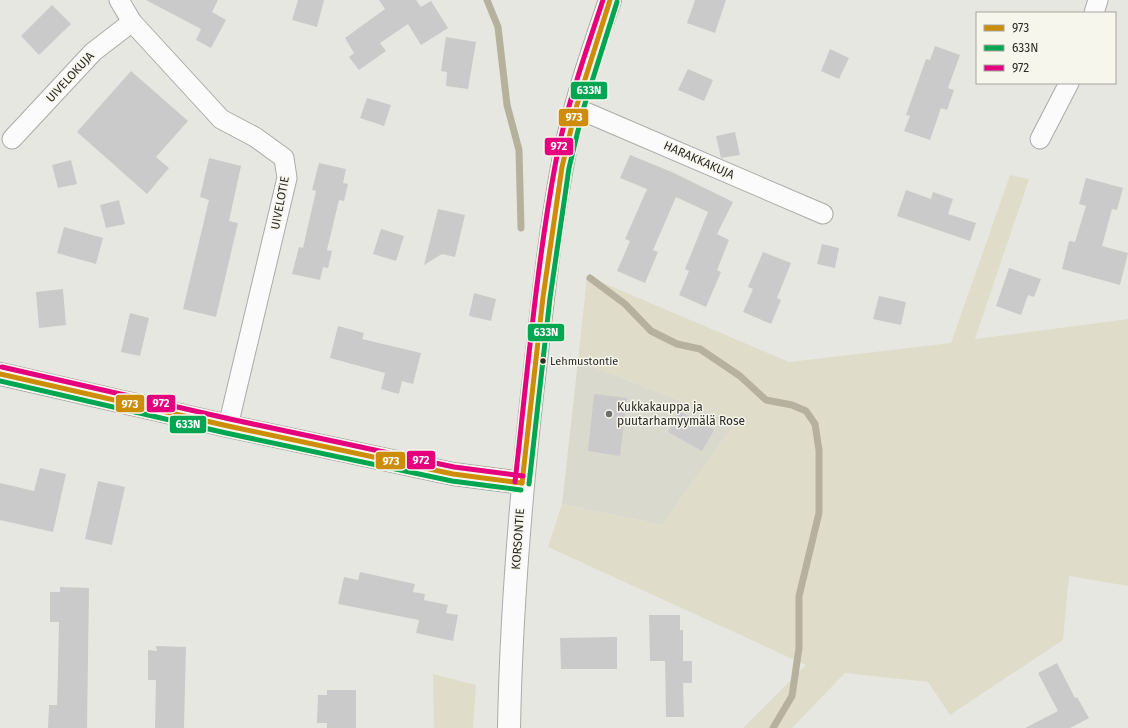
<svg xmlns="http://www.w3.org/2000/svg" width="1128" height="728" font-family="'Fira Sans',sans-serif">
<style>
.built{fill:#dad9ce}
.green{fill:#dfddca}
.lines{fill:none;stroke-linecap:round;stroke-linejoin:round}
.stream{stroke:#b5b19c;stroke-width:7}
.building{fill:#cacaca}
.street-casing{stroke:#aaaaa7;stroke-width:21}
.secondary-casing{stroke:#aaaaa7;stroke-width:24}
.street{stroke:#fbfbfb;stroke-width:19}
.secondary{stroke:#fbfbfb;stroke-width:22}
.bus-1-casing{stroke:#f7f6ec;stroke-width:8}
.bus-2-casing{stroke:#f7f6ec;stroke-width:8}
.bus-3-casing{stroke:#f7f6ec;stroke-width:8}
.bus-1{stroke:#ce8d08;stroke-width:5}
.bus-2{stroke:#00a651;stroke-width:5}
.bus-3{stroke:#e5007d;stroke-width:5}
.bus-dot{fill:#2c2b28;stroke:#f7f6ec;stroke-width:1.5}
.poi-dot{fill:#6d6d69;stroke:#f7f6ec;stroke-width:1.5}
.labels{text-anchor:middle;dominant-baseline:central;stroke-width:3;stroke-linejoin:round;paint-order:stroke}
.bus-label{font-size:11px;fill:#2c2b28;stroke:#f7f6ec;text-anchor:start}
.street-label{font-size:12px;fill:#2c2b28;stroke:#f7f6ec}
.poi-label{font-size:12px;fill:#2c2b28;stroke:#f7f6ec;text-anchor:start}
.line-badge{stroke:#f7f6ec;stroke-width:1.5}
.badge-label{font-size:11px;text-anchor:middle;font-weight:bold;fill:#fff}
</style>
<rect width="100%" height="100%" fill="#e7e7e2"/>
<path class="built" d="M578,361L736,422L662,525L562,504Z"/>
<g class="green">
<path d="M1010,175L1029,179L975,339L1128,319V586L1069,576L1063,640L950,715L928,682L845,673L792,728H743L806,665L548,547L562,504L662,525L736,422L578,361L587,276L789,362L951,343Z"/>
<path d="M433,674L476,685L473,728H434Z"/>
</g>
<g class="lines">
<g class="stream">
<path d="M487,0L498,27L507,105L519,150L521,228"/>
<path d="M590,278L625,304L651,331L677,344L700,349L740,376L766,400L792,405L806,411L815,424L819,450V513L799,596V648L792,696L773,728"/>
</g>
</g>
<g class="building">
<path d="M146,0H218L212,12L226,20L211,48L196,40L201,29Z"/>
<path d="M298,0H324L317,27L292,20Z"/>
<path d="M379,0H416L421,7L431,1L448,28L421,45L408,24L380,43L386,51L359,70L349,57L354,53L345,38L385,9Z"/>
<path d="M695,0H726L715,33L687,23Z"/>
<path d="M52,5L71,24L39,55L21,36Z"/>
<path d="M446,37L476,42L468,89L446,86L447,72L441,71Z"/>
<path d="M935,46L960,55L948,88L954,90L947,110L941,108L930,140L904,131L910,116L906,115L926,59L930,60Z"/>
<path d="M830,49L849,58L839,79L821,71Z"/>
<path d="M688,69L713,80L704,101L678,90Z"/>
<path d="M131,71L188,121L156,157L169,168L147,194L77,132Z"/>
<path d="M367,98L391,105L384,126L360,118Z"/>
<path d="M735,132L740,155L721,158L716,136Z"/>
<path d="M630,155L672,172L733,202L717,234L729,240L717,270L721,272L706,307L679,295L689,271L685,269L708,212L676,197L653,250L658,252L645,283L617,271L630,241L625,239L647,189L620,178Z"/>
<path d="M209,158L241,166L229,221L238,223L216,317L183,309L209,200L200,197Z"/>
<path d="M71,160L77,184L58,188L52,165Z"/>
<path d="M319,163L346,169L343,183L348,184L344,201L339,200L327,250L332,251L328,268L323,267L320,280L292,274L299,247L303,248L307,230L316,191L312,190Z"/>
<path d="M1086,178L1123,188L1117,210L1112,209L1102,246L1128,253L1120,285L1062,269L1069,241L1075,242L1086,206L1079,204Z"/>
<path d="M906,190L931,199L933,192L953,199L948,214L976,223L970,241L897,216Z"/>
<path d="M119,200L125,224L106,228L100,205Z"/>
<path d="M438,209L465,215L455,257L442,254L424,265Z"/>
<path d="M64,227L103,238L96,264L57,253Z"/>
<path d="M381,229L404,236L396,261L373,254Z"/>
<path d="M822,244L839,248L835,268L817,264Z"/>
<path d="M763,252L791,263L777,298L781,300L771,324L743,312L753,289L748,287Z"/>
<path d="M1009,268L1041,279L1034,297L1028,295L1021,315L996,306Z"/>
<path d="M63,289L66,325L39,328L36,292Z"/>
<path d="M474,293L496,299L491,321L469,316Z"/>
<path d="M879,296L906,302L901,325L873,319Z"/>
<path d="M130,313L149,318L140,356L121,352Z"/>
<path d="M338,326L364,333L362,339L421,353L413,384L402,381L399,394L381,389L385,373L330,358Z"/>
<path d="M594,394L627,398L620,456L588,451Z"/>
<path d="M679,411L714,430L702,451L668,432Z"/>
<path d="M40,468L66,474L53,532L0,520V483L34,491Z"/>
<path d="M98,481L125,487L112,545L85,539Z"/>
<path d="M360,572L415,584L413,592L425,594L424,600L448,605L446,613L458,615L453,641L416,633L419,620L338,604L344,577L358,580Z"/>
<path d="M60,587L89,588L87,728H48L49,705H57L58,669L59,622H50V592H60Z"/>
<path d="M649,615H680V630H683V661H692V683H683L684,717H666L665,661H650Z"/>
<path d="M617,637V669H561L560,638Z"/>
<path d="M156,646L186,647L184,728H155L156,680H148V650L157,651Z"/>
<path d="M1057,663L1075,698L1077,697L1089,718L1070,728H1025L1058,711L1038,673Z"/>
<path d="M327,690H356V728H327V723H317L318,695H327Z"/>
</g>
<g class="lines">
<defs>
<g id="street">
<path d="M119,0L132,22L221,119L255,137L284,158L287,178L228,426"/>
<path d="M1094,13L1098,0"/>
<path d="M576,108L823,214"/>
<path d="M12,139L93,52L132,22"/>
<path d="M1040,139L1069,83"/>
</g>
<g id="secondary">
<path d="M0,374L228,426L453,474L522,483"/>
<path d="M509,728C511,617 520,506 532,395C541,319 548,243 562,167C572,110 591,55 610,0"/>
</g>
</defs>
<use href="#street" class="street-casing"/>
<use href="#secondary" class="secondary-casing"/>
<use href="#street" class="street"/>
<use href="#secondary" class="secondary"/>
<defs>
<g id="bus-1">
<path d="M0,374L228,426L453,474L522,483"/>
<path d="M522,483L543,297L562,167L576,108L610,0"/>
</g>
<g id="bus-2">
<path d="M0,381L226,433L452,481L521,490"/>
<path d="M529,484L550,298L569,168L583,110L617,2"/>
</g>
<g id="bus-3">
<path d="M2,367L230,419L454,467L523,476"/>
<path d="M515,482C527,377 536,270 555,166C565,110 585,55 603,0"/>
</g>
</defs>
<use href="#bus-1" class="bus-1-casing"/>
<use href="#bus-2" class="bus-2-casing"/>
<use href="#bus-3" class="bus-3-casing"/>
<use href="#bus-1" class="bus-1"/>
<use href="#bus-2" class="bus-2"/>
<use href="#bus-3" class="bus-3"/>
</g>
<circle class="bus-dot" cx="543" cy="361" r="3.5"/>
<circle class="poi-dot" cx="609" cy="414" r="4"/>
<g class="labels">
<g class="bus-label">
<text x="550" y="361">Lehmustontie</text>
</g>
<g class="street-label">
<text transform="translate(70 77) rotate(-47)">UIVELOKUJA</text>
<text transform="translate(699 160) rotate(24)">HARAKKAKUJA</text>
<text transform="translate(280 203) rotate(-79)">UIVELOTIE</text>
<text transform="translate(518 539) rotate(-86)">KORSONTIE</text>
</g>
<g class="poi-label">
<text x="617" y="407">Kukkakauppa ja<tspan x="617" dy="14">puutarhamyymälä Rose</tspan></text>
</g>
</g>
<g class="line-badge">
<rect x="570" y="81" width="38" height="19" rx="4" fill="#00a651"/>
<rect x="558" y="108" width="31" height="19" rx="4" fill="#ce8d08"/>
<rect x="544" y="137" width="30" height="19" rx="4" fill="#e5007d"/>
<rect x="527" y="323" width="38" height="19" rx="4" fill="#00a651"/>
<rect x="146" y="394" width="30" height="19" rx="4" fill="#e5007d"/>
<rect x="115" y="394" width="30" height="19" rx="4" fill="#ce8d08"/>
<rect x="169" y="415" width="38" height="19" rx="4" fill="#00a651"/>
<rect x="406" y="450" width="30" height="20" rx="4" fill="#e5007d"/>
<rect x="375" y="451" width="31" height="19" rx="4" fill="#ce8d08"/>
</g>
<g class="badge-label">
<text x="589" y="94">633N</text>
<text x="574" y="121">973</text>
<text x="559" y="150">972</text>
<text x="546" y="336">633N</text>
<text x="161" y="407">972</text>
<text x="130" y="408">973</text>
<text x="188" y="428">633N</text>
<text x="421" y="464">972</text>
<text x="391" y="465">973</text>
</g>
<rect x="976" y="12" width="140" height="72" fill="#f7f6ec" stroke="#a6a59e"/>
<rect x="984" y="25" width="20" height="6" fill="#ce8d08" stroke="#a6a59e"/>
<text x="1012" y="32" font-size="12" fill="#2c2b28">973</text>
<rect x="984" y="45" width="20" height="6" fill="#00a651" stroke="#a6a59e"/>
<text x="1012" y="52" font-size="12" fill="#2c2b28">633N</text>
<rect x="984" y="65" width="20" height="6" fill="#e5007d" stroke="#a6a59e"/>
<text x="1012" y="72" font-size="12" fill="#2c2b28">972</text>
</svg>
